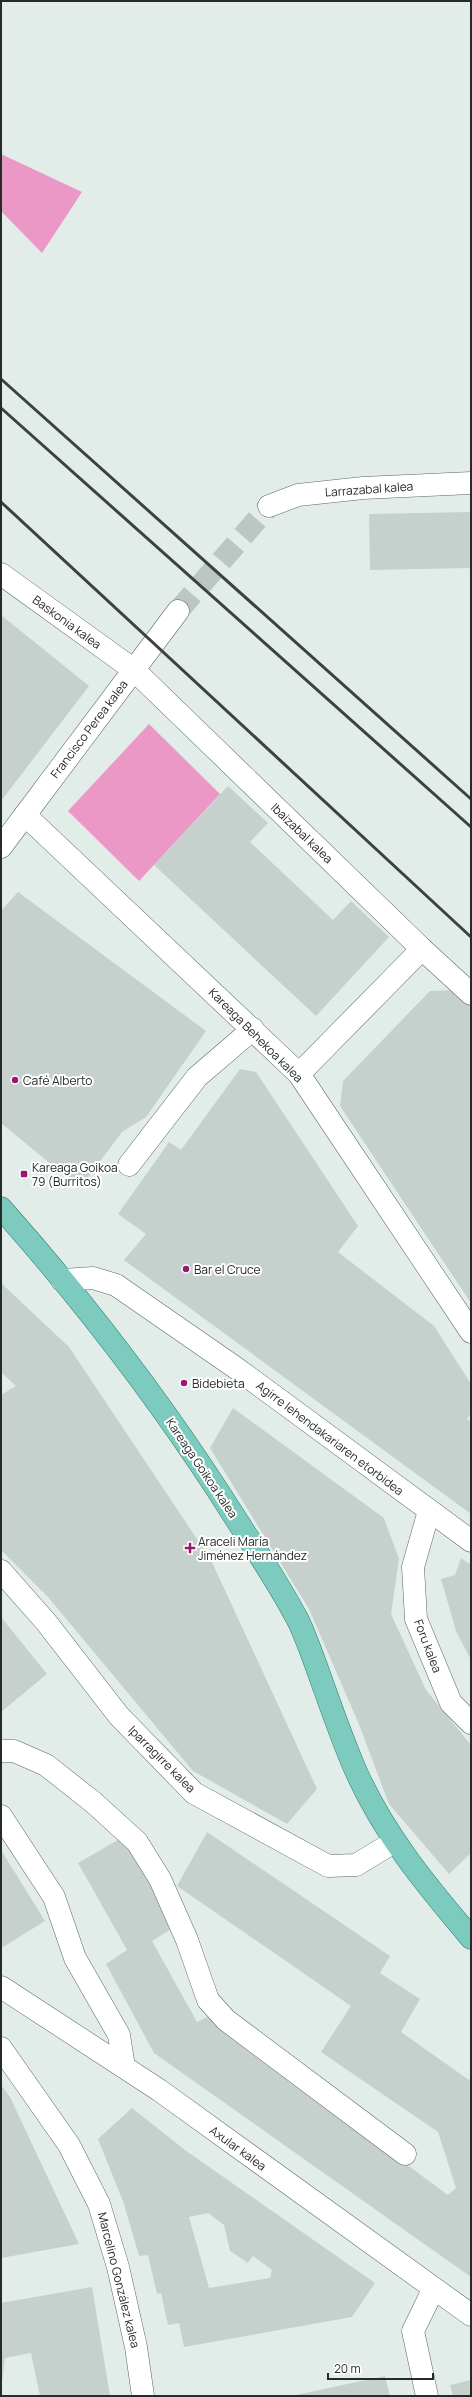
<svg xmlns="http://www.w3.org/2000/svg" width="472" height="2397" font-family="Manrope,sans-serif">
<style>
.green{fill:#ec98c7}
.building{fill:#c6d1ce;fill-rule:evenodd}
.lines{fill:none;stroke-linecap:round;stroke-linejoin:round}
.minor-tunnel{stroke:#bcc6c3;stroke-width:22;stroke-dasharray:22 11;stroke-linecap:butt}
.pedestrian-casing{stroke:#5d6764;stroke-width:23}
.minor-casing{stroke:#5d6764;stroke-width:23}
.primary-casing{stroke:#277d6d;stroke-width:23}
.pedestrian{stroke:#fff;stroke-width:22}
.minor{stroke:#fff;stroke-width:22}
.primary{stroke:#7dcbbe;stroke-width:22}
.rail{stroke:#3d4241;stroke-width:3}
.poi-dot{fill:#99196f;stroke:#fff;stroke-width:1.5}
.labels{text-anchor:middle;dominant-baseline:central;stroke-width:4;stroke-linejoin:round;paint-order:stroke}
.street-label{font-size:12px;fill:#262a29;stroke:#fff}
.poi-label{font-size:12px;fill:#262a29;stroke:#fff;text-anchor:start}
</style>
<rect width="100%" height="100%" fill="#e2edea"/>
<g class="green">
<path d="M1,154L82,192L42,253L1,211Z"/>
<path d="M149,724L220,794L139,881L68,811Z"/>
</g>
<g class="building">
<path d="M471,512V568L370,570L369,514Z"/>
<path d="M1,615L89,686L1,801Z"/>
<path d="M228,786L268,823L250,842L333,920L351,901L389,937L316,1016L154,865Z"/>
<path d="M18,892L206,1031L146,1117L122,1132L80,1188L1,1123V911Z"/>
<path d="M454,990L471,1007V1303L340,1106L343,1081L430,991Z"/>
<path d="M240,1069L256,1072L358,1226L338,1252L434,1326L471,1384V1413L467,1419L471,1423V1514L124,1260L146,1234L118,1214L169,1142L181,1150Z"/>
<path d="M1,1283L69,1347L211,1560L317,1789L287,1824L193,1771L48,1597L1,1550V1395L16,1386L1,1372Z"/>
<path d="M233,1408L384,1518L399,1559L391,1614L426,1690L471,1745V1853L449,1874L389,1804L358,1722L309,1609L210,1448Z"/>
<path d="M461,1558L471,1565V1660L456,1631L441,1579L455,1575Z"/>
<path d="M1,1617L47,1674L1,1712Z"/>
<path d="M207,1832L390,1956L380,1973L420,1999L401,2032L469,2080L471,2079V2277L154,2053L106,1964L127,1950L78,1863L123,1837L176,1926L152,1941L197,2022L207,2017L448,2195L456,2188L438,2132L321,2052L351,2006L177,1886Z"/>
<path d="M1,1850L45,1921L3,1947L1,1943Z"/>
<path d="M1,2085L10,2097L79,2244L1,2258Z"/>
<path d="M132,2108L185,2150L375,2283L352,2317L184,2347L179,2323L168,2325L161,2293L157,2294L148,2255L139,2256L124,2204L98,2139ZM208,2213L224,2225L230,2251L248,2263L253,2256L272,2270L270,2278L209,2288L189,2217Z"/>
<path d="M92,2287L110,2396H40L31,2353L5,2358L1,2391V2303Z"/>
<path d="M385,2376L390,2396H296V2395Z"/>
<path d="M471,2380V2396H453L450,2385Z"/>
</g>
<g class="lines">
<path class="minor-tunnel" d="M178,611L269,506"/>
<defs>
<g id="pedestrian">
<path d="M1,847L25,815"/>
<path d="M129,1165L197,1077L253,1029"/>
</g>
<g id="minor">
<path d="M269,506L298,495L363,488L471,483"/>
<path d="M1,574L134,670L422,949L471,994"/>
<path d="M178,611L25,815L299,1074L471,1332"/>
<path d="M299,1074L422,949"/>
<path d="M62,1280L93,1278L116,1285L236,1368L471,1541"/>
<path d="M429,1511L413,1567L416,1619L451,1703L471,1723"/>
<path d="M1,1571L46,1622L119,1716L194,1793L328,1866L356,1865L394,1842"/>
<path d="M1,1751H14L46,1765L93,1802L137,1842L160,1879L187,1940L208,2000L226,2020L405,2154"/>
<path d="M1,1816L54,1897L75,1958L119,2035L124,2067"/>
<path d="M1,1987L159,2090L471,2315"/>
<path d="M1,2048L69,2145L99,2204L118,2267L136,2347L143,2396"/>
<path d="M427,2396L413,2331L433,2290"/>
</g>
<path id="primary" d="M1,1208C81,1298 155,1394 220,1494C245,1534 272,1572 294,1613C301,1624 305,1637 310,1649C325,1689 338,1730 355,1769C383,1833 426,1885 471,1938"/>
</defs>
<use href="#pedestrian" class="pedestrian-casing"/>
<use href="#minor" class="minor-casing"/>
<use href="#primary" class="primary-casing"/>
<use href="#pedestrian" class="pedestrian"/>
<use href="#minor" class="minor"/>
<use href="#primary" class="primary"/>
<g class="rail">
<path d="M1,379L471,799"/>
<path d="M1,408L471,827"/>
<path d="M1,502L471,937"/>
</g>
</g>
<g class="poi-dot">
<circle cx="15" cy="1080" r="4"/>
<rect x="20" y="1170" width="8" height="8" rx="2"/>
<circle cx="186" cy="1269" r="4"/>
<circle cx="184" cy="1383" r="4"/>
<path d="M188 1542h4v4h4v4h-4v4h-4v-4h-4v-4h4z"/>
</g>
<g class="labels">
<g class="street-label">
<text transform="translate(369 489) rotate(-4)">Larrazabal kalea</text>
<text transform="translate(67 622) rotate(36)">Baskonia kalea</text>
<text transform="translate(89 729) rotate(-53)">Francisco Perea kalea</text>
<text transform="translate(302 833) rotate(44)">Ibaizabal kalea</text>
<text transform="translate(256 1035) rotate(45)">Kareaga Behekoa kalea</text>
<text transform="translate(330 1438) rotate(37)">Agirre lehendakariaren etorbidea</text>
<text transform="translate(202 1468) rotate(56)">Kareaga Goikoa kalea</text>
<text transform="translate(428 1646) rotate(69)">Foru kalea</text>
<text transform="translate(162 1759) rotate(45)">Iparragirre kalea</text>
<text transform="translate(238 2148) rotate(36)">Axular kalea</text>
<text transform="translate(119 2280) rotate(76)">Marcelino González kalea</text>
</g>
<g class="poi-label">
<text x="23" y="1080">Café Alberto</text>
<text x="32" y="1167">Kareaga Goikoa<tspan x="32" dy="14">79 (Burritos)</tspan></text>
<text x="194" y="1269">Bar el Cruce</text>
<text x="192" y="1383">Bidebieta</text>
<text x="198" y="1541">Araceli María<tspan x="198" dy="14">Jiménez Hernández</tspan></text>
</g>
</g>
<rect width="472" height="2397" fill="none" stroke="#262a29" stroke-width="4"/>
<path d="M328 2373v6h105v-6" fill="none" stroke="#262a29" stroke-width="2"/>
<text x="334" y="2373" font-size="12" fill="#262a29" stroke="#ffffff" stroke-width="3" paint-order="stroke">20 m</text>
</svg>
